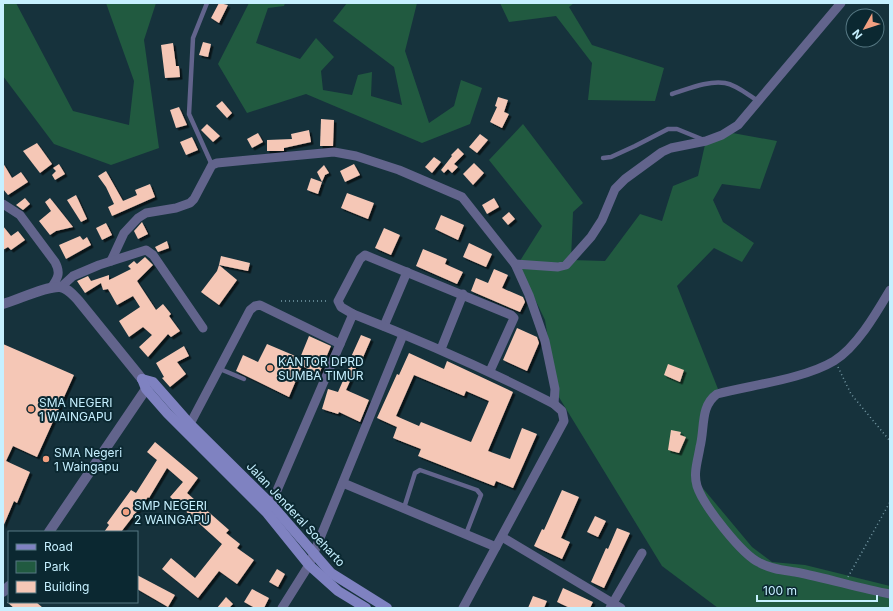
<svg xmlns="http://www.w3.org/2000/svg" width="893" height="611" font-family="Inter,sans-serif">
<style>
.green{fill:#215a40}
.building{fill:#f5c7b6;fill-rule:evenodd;filter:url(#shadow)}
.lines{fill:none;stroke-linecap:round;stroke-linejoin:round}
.path{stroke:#769aa6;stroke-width:1.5;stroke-dasharray:1 3;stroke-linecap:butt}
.service{stroke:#62648c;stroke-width:4.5}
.minor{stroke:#62648c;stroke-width:9}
.tertiary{stroke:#62648c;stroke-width:10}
.secondary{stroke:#7f82c1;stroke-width:10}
.poi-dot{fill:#f2a081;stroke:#0b2831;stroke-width:1.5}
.labels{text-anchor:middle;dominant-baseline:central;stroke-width:4;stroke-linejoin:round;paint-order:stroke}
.poi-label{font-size:12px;fill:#c6f0ff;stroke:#0b2831;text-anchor:start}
.street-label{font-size:12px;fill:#c6f0ff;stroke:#0b2831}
</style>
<defs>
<filter id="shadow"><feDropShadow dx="2.5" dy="2.5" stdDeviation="0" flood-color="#0009"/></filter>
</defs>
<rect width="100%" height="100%" fill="#16323c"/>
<g class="green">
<path d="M3,3H16L73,111L129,125L134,81L106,3H156L144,40L159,148L111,165L54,144L3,76Z"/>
<path d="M249,3H285L284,6L268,8L256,43L300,59L316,38L334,57L321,71L323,90L352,95L358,75L372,72L371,96L402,105L394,67L333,21L347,3H417L405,51L429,123L454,106L461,80L482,88L470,124L422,143L306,94L247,113L218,64Z"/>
<path d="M500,3H574L569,7L592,45L664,68L655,101L588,100L592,63L556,16L509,22Z"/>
<path d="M523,124L583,203L573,212L571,260L605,261L640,214L662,221L673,186L698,176L706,140L727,132L777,141L760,189L722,184L713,200L723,222L754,243L742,262L714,248L677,286L718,389L705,402L697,476L701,486L752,547L772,562L805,565L890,586V608H718L662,566L557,394L545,320L518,264L542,226L489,160Z"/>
</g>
<g class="building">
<path d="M219,3L228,5L219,23L211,18Z"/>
<path d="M203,42L211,44L208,57L199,55Z"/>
<path d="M173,43L176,66H179L180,77L165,78L161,45Z"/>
<path d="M498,97L508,100L504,112L509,114L502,128L490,122L497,107L495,106Z"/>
<path d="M222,101L232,113L227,118L216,106Z"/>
<path d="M179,107L187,125L176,128L170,110Z"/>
<path d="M321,119L334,120L333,146H320Z"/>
<path d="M207,124L220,136L213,142L201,130Z"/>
<path d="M309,130L311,142L284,148V151H267V140L292,139L291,134Z"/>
<path d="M258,133L263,142L252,148L247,139Z"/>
<path d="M480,134L488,140L477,153L469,147Z"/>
<path d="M192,137L198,150L186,155L180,142Z"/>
<path d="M37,143L52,164L40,173L23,151Z"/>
<path d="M458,148L464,154L454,164L458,167L452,173L448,169L444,173L441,170L452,156L451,155Z"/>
<path d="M434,157L441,162L432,173L425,167Z"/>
<path d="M3,163L12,178L21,172L28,182L8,195L3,189Z"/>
<path d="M474,163L484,173L473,185L463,174Z"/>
<path d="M59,164L65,174L55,180L52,175L56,171L53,168Z"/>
<path d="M354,164L360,175L345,182L340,171Z"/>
<path d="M324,165L329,173L325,175L322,182L317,172Z"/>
<path d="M106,171L123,201L137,195L135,190L150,184L155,197L112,216L108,207L114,204L106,187L98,176Z"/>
<path d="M311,178L322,182L318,194L307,190Z"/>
<path d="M347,193L374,203L368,219L341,208Z"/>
<path d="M76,195L87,219L81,222L67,200Z"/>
<path d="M25,198L30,204L23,210L16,205Z"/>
<path d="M50,198L73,227L56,231L50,235L39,221L51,211L45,202Z"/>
<path d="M494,198L499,207L487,214L482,205Z"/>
<path d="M509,212L515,219L508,225L502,218Z"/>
<path d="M441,215L464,225L458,240L435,229Z"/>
<path d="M142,222L148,234L138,239L134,231Z"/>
<path d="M106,223L112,235L102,240L96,228Z"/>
<path d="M3,226L11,236L18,231L25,240L11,250L8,247L3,250Z"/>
<path d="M384,228L400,235L391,255L375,248Z"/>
<path d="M80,236L83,240L87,237L91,245L66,259L59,245Z"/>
<path d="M167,241L169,248L158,252L155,247Z"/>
<path d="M469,243L492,254L486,267L463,257Z"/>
<path d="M423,249L447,259L445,264L463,272L457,284L416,266Z"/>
<path d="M221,256L250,263L248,271L219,265Z"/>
<path d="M145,257L153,265L137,281L156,310L163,304L171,314L169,316L180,331L171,337L168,334L148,357L139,347L152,335L143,327L129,337L119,321L140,307L133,296L117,305L108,289L103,290L101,283L85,293L77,281L88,276L91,281L109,275V280L131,269L128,266L134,261L137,264Z"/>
<path d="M219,265L237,280L219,305L201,292L217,271Z"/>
<path d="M494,269L508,275L502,288L523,297L525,302L520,312L471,291L476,278L488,283Z"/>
<path d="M517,328L537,337L539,343L527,371L503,360Z"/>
<path d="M361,335L371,339L361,362L359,361L346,390L369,400L360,422L339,412L338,414L322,409L328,389L338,392L353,358L351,357Z"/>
<path d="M309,336L331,346L319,374L302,366L289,397L236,371L243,355L258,362L267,344L300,358Z"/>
<path d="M3,344L74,375L37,457L13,446L6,461L30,472L17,503L14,501L3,527Z"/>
<path d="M184,346L189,356L177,362L186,374L170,387L162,378L164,377L156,363Z"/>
<path d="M409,353L444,369L447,361L513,392L488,451L510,459L522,428L537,434L513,488L496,481L494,486L418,456L421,449L393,438L397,427L377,418L397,374L399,375ZM414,375L464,396L466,391L489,401L471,442L421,422L419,426L396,416Z"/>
<path d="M668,364L684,370L680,382L664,375Z"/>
<path d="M671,430L681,432L680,435L686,437L679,453L668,450Z"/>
<path d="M155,442L198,478L187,493L229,530L226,533L240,544L237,548L254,560L237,584L219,571L198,598L162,569L171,558L195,578L222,544L170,497L183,482L167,468L149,498L148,497L121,532H104L109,525L107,523L131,490L136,493L157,460L147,452Z"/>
<path d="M562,490L579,497L561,538L570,542L562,559L534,546L542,529L544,530Z"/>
<path d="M595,516L606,521L598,537L587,532Z"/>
<path d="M617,528L630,533L604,588L591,582L606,548L608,549Z"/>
<path d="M277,569L285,574L278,587L269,582Z"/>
<path d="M137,575L175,595L168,607L137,589Z"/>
<path d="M563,588L593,602L590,608H570L557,602Z"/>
<path d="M252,589L269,598L264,608H255L244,602Z"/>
<path d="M533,596L547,601L544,608H528Z"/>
<path d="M226,597L233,604L229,608H217Z"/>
<path d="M7,602H36L43,608H14Z"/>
</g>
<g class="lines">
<g class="path">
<path d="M281,301H329"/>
<path d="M838,367L851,394L890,441"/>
<path d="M848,577L890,502"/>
</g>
<g class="service">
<path d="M207,3L193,38L189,114L212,165"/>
<path d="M672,94C688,89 709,80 725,83C737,85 748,95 758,101"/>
<path d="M603,158L611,157L635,146L668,129H677L704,140"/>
<path d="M220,369L244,379"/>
<path d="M404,508L415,473L420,470L477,490L481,495L466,534"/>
</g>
<g class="minor">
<path d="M3,204L20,215L55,262C61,273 58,278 51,288"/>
<path d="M111,261L124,233L138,218L146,213L176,208L190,203L194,199L212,165L217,163L334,152L356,156L399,170L462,197L515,264L529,295L545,341L555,389L554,404"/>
<path d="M515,264L558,267L566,265L591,237L602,220L615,189L625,179L662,152L671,148L706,141L722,135L738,125L841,3"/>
<path d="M61,287L73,276L99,265L146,250L153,255L203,328"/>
<path d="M890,290C877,312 857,347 834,361C804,379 751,385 717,394C700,406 705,428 700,447C698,460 693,473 697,486C703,505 742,555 760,563C771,569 782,570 795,572C827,578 858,588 890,594"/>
<path d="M353,314L341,307L338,301L360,259L365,255L511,315L514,318L490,371"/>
<path d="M384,326L407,272"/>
<path d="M441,349L463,294"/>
<path d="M190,424L250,310L255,306L260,305L340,344"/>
<path d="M343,483L496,547"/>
<path d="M269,509L353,314C422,341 488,370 554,404L562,411L564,421L463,608"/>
<path d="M502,537L621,608"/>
<path d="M282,608L309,565L403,335"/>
<path d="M610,608L642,553"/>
</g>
<g class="tertiary">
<path d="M3,304C18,300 45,286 60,287C68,288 73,295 78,300L142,379"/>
<path d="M49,532L146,389L151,384"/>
<path d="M3,592L9,586"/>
</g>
<g class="secondary">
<path d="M142,379L153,382L190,424L271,504L331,573L387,608"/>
<path d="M142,379L146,389L167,413L267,513L309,565L338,591L366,608"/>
</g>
</g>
<g class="poi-dot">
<circle cx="270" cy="368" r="4"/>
<circle cx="31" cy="409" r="4"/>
<circle cx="46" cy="459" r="4"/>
<circle cx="126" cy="512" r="4"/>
</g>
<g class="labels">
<g class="poi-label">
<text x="278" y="361">KANTOR DPRD<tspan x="278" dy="14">SUMBA TIMUR</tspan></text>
<text x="39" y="402">SMA NEGERI<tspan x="39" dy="14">1 WAINGAPU</tspan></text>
<text x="54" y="452">SMA Negeri<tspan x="54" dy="14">1 Waingapu</tspan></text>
<text x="134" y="505">SMP NEGERI<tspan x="134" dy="14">2 WAINGAPU</tspan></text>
</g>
<g class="street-label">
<text transform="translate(296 514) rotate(47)">Jalan Jenderal Soeharto</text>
</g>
</g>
<rect width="893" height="611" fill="none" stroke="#c6f0ff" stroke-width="8"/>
<rect x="8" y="531" width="130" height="72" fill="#0b2831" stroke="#567883"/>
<rect x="16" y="544" width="20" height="6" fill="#7f82c1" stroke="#567883"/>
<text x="44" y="551" font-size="12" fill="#c6f0ff">Road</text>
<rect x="16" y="561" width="20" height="12" fill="#215a40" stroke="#567883"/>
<text x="44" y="571" font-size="12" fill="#c6f0ff">Park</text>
<rect x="16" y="581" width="20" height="12" fill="#f5c7b6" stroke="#567883"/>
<text x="44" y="591" font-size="12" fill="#c6f0ff">Building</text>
<g transform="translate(865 28) rotate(231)"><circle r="19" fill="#0b2831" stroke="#567883"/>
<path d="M0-3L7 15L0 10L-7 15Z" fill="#f2a081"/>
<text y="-6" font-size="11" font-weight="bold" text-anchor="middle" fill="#c6f0ff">N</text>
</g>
<path d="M757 595v6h120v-6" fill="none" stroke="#c6f0ff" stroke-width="2"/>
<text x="763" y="595" font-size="12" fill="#c6f0ff" stroke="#0b2831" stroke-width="3" paint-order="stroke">100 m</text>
</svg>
